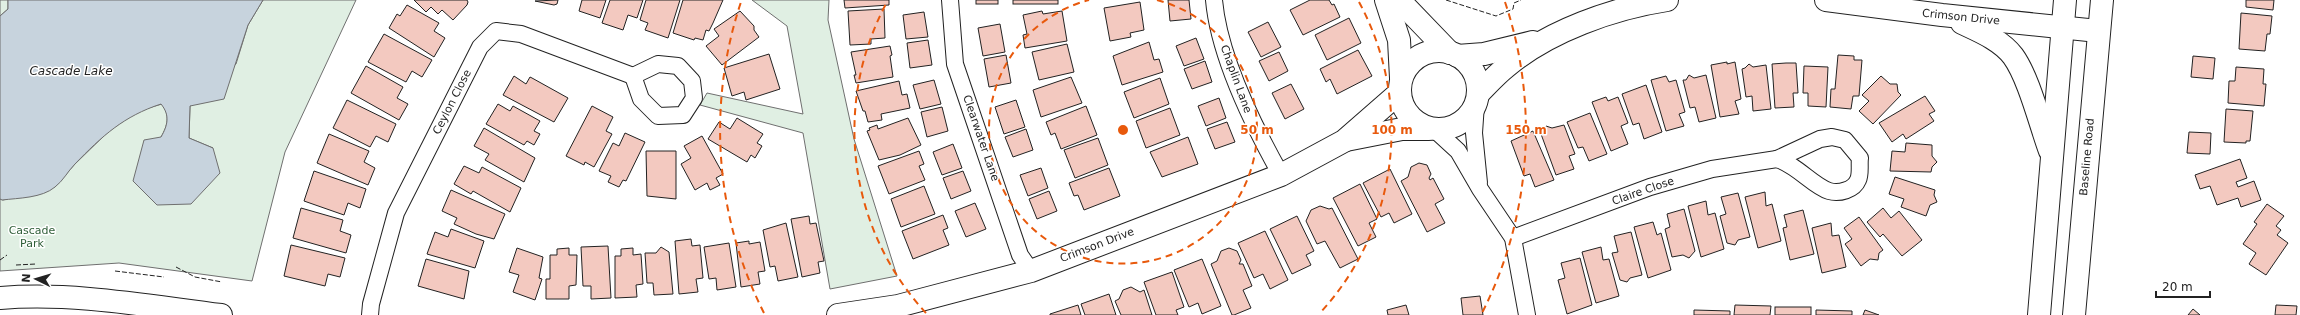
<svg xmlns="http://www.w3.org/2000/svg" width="2300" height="315" font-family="'DejaVu Sans',sans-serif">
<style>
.green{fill:#e0efe3;stroke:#6f6f6f}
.water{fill:#c7d3dd;stroke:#6f6f6f}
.building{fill:#f3c9c0;stroke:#222}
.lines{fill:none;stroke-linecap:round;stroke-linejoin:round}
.street-casing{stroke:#222;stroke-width:18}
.secondary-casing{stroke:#222;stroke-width:24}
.street{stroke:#fff;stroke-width:16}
.secondary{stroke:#fff;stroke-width:22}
.fence{stroke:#222;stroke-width:1;stroke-dasharray:5 2;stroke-linecap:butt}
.ring{fill:none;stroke:#e8590c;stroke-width:2;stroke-dasharray:7 5}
.labels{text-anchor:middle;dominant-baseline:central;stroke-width:3;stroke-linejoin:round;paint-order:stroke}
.street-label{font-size:11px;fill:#222;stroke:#fff}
.park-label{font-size:11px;fill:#2f5e38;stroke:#fff}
.water-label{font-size:12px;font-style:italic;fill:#222;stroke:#fff}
.centre{fill:#e8590c;stroke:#fff;stroke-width:2}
.ring-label{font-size:12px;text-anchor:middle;font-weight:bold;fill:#e8590c;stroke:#fff;stroke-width:3;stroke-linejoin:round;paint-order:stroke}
</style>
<rect width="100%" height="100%" fill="#fff"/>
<g class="green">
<path d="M0,0H8V9L0,16Z"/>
<path d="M263,0H356L285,152L252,281L119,263L0,271V199L3,200L55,187L74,165L109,131L138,111L162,104C170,115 168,125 161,137L213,148L189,138L190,106L236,64L248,25Z"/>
<path d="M752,0H829L828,20L854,139L897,276L830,289L803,133L700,105L707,93L803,114L787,26Z"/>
</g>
<path class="water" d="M8,0H263L248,25L224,99L190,106L189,138L213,148L220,173L191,204L157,205L133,181L144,140L161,137C168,125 170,115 161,104C124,116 102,136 75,164C68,171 63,181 55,187C42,198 19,198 2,200L0,199V16L8,9Z"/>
<g class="building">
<path d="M414,0H467L468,2L467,5L453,20L442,10L438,14L431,7L426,12Z"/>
<path d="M558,0L557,4L554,5L535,1Z"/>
<path d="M582,0H606L600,18L579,11Z"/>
<path d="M610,0H643L637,18L628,15L623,30L602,23Z"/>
<path d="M646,0H680L668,38L645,30L648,23L640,20Z"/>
<path d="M683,0H723L713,23L709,31L706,30L703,40L695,38L694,40L673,33Z"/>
<path d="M844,0H889V5L845,8Z"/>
<rect x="976" y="0" width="22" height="4"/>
<rect x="1013" y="0" width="45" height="4"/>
<path d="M1168,0H1189L1191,19L1170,21Z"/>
<path d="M1310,0H1329L1332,5L1334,4L1340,17L1303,35L1290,10Z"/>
<path d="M2246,0H2274L2273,10L2246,7Z"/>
<path d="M1140,2L1144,30L1130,33L1131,37L1110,41L1104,8Z"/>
<path d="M407,5L439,23L434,31L445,38L434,57L389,28L397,14L400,16Z"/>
<path d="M884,9L885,38L871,39V44L850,45L848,11Z"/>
<path d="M740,11L754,26V30L759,37L722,65L706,46L719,36L714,29Z"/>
<path d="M1042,11L1043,14L1062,11L1067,41L1025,48L1023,35L1027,34L1023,15Z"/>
<path d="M924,12L928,37L906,39L903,15Z"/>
<path d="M2241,13L2272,16L2270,34H2267L2265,51L2239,49Z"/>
<path d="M1349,18L1361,43L1327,60L1315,35Z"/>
<path d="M1268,22L1281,47L1261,57L1248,32Z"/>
<path d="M1000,24L1005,52L983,56L978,28Z"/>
<path d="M384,34L432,60L422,77L412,71L406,82L368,62Z"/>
<path d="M1196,38L1204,59L1184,66L1176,46Z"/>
<path d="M928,40L932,65L910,68L907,43Z"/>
<path d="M1149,42L1154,60L1159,59L1163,72L1122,85L1113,56Z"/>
<path d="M1067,44L1074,72L1039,80L1032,52Z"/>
<path d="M890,46L892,55L890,56L893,77L856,83L854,75H856L851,52Z"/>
<path d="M1358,50L1372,76L1337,94L1330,79L1326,82L1320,69Z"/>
<path d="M1279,52L1288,71L1269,81L1259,61Z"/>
<path d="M769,54L780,89L746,100L744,92L732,96L724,68Z"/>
<path d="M1006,55L1011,83L989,87L984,59Z"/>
<path d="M1838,55L1854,56V60H1862L1859,96H1853L1851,109L1830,107L1831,89H1835Z"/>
<path d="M2193,56L2215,58L2213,79L2191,77Z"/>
<path d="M1205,61L1212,82L1192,89L1184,69Z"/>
<path d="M1727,62V64L1735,62L1741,99L1735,101L1739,114L1720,117L1711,65Z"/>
<path d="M1786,63H1796L1798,93H1793L1794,107L1775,108L1772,64Z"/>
<path d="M1749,64L1753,67L1766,65L1771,109L1753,111L1752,96L1746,97L1742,69L1745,68Z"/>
<path d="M366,66L403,87L397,98L408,104L399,120L351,93Z"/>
<path d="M1804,66L1828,67L1826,107L1808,106V93H1803Z"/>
<path d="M2236,67L2264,69L2263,84H2266L2264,106L2228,103L2229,81H2235Z"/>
<path d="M1689,75L1694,78L1706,75L1716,118L1699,122L1695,107L1690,108L1683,80H1686Z"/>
<path d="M514,76L526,84L530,77L532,78L568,98L554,122L503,95Z"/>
<path d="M1666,76L1669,82L1676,80L1685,112L1679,114L1684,126L1666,131L1651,80Z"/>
<path d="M1881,76L1890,84H1897L1898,92L1901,95L1873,124L1859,111L1869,101L1862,95Z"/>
<path d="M1071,77L1082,103L1041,117L1033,90Z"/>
<path d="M1160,78L1169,104L1134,118L1124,92Z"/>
<path d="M934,80L941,104L920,109L913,85Z"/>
<path d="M899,81L902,95L907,94L910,108L881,114L882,120L868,122L865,111H863L856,91Z"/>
<path d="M1291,84L1304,109L1285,119L1272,93Z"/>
<path d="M1646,85L1662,132L1644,139L1639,123L1633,125L1622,94Z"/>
<path d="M1925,96L1935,111L1929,114L1934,121L1906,139L1903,134L1892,142L1879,123Z"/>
<path d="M1606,97L1608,101L1618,97L1628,123L1621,126L1628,144L1611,151L1592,102Z"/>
<path d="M1219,98L1226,118L1206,126L1198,106Z"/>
<path d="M347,100L396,124L388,142L376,136L370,147L333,128Z"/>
<path d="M1016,100L1025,127L1004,134L995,107Z"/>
<path d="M498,104L510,111L513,106L540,121L534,131L540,134L534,145L527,141L524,145L486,124Z"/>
<path d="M592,106L613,117L606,131L612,134L594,167L585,162L584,165L566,156Z"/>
<path d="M1086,106L1097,135L1061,149L1055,133L1051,135L1046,122Z"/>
<path d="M942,107L948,131L927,137L921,112Z"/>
<path d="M1170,108L1180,135L1146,148L1136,121Z"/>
<path d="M2226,109L2253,111L2250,141H2246V143L2224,142Z"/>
<path d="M1590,113L1607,154L1589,161L1583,147L1578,148L1567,122Z"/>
<path d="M737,118L763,134L757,143L762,146L755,158L751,155L747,162L708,139L719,122L730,129Z"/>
<path d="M908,118L921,145L900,155L879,160L867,131L870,130L869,128L877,125L878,129Z"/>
<path d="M1227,122L1235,142L1215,149L1207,129Z"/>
<path d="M1564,125L1575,154L1569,156L1574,169L1556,175L1541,134L1546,126L1552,128Z"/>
<path d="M484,128L535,158L524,182L485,160L489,154L474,146Z"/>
<path d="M1026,129L1033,150L1013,157L1005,137Z"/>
<path d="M1533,131L1554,180L1535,187L1530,174L1524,176L1511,141Z"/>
<path d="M2189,132L2211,133L2210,154L2187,153Z"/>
<path d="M625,133L645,142L626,181L623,180L619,187L608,182L611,176L599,171L613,143L619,146Z"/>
<path d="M329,134L369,151L364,162L375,168L368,185L317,163Z"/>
<path d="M702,136L723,174L716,178L720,185L710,190L707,183L695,190L681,164L691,158L684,146Z"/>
<path d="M1188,137L1198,164L1162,177L1150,152Z"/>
<path d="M1098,138L1108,165L1075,178L1064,150Z"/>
<path d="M1906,143L1932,145V156L1937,162L1932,167L1931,172L1890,171L1892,151L1905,152Z"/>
<path d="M953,144L962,168L942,175L933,152Z"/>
<path d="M646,151H676V199L647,196Z"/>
<path d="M919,151L924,164L919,166L925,180L889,194L878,166Z"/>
<path d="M2240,159L2247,178L2236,182L2238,187L2254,181L2261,200L2241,207L2238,198L2217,205L2210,186L2200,189L2195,175Z"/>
<path d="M1419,163L1427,165L1431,174L1429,178L1430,180L1433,178L1444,199L1435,204L1445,223L1427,232L1401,181L1408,177L1411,167Z"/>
<path d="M464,166L479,173L482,167L521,188L510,212L473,191L471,194L454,184Z"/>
<path d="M1041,168L1048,188L1028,196L1020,175Z"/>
<path d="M1109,168L1120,196L1084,210L1078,195L1074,196L1069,183Z"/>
<path d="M1390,169L1412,214L1394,223L1389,213L1381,217L1363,183Z"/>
<path d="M314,171L366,189L360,208L348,203L344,215L304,201Z"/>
<path d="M963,171L971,191L951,199L943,178Z"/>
<path d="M1895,177L1935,190L1934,195L1937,202L1930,205L1926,216L1901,207L1904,199L1889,194Z"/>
<path d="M1360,184L1377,219L1369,223L1376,237L1358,246L1333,198Z"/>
<path d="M924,186L935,214L901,227L891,199Z"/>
<path d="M451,190L505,214L494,239L476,234L454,224L457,218L442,211Z"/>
<path d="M1049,191L1057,211L1037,219L1029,199Z"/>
<path d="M1765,192L1766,206L1772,204L1781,241L1758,248L1745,197Z"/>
<path d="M1738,193L1750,237L1738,240L1735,245L1727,243L1720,216L1726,214L1721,197Z"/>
<path d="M1706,201L1708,215L1715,213L1724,249L1701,257L1688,206Z"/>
<path d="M975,203L986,229L966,237L955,211Z"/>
<path d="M2267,204L2284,216L2276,226L2281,230L2277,235L2288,243L2266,275L2249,264L2256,253L2243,244L2257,224L2254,222Z"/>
<path d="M1320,206L1329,209L1332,208L1358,259L1340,268L1325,241L1317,244L1306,221L1311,210Z"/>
<path d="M301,208L343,220L340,231L351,235L346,253L293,238Z"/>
<path d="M1883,208L1891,218L1899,211L1922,240L1902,256L1883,234L1880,237L1867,222Z"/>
<path d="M1684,209L1695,251L1689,258L1683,255L1672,257L1665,229L1670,227L1667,214Z"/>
<path d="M1803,210L1814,254L1790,260L1783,228L1787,227L1784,215Z"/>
<path d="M943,215L948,228L943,230L949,245L913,259L902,231Z"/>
<path d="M809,216L810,224L816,223L824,261L818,262L820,273L802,277L791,219Z"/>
<path d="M1297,216L1314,251L1306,255L1311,265L1292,274L1270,229Z"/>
<path d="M1859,217L1883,250L1879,253L1878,260L1870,259L1861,266L1845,244L1852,239L1844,228Z"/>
<path d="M1653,222L1657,235L1661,233L1671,270L1648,278L1634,227Z"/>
<path d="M786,223L798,277L778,281L775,266L770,267L763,230Z"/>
<path d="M1831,223L1832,236L1839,235L1846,267L1822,273L1812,228Z"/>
<path d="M451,229L484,241L475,268L427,254L435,232L448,237Z"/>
<path d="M1265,231L1288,280L1270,289L1263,274L1254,278L1238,243Z"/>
<path d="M1631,232L1642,275L1630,278L1627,282L1620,280L1612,253L1618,252L1614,236Z"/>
<path d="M691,239L692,246L700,245L703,278L696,279L698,292L679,294L675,241Z"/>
<path d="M749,241V244L760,242L765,271L758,272L760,284L741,287L736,243Z"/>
<path d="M729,243L736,287L717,290L716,278L709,279L704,247Z"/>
<path d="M291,245L345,258L340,277L328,274L325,286L284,276Z"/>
<path d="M608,246L611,298L591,299V286H583L581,247Z"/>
<path d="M661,247L669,252L673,294L654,295L653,283H647L645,253H656Z"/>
<path d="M1601,247L1603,260L1609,259L1619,296L1596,303L1582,252Z"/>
<path d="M517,248L543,257L539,278L542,279L535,300L513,292L519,275L509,272Z"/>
<path d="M569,248V255H577L576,285L569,286V299H546V279H550V255H557V249Z"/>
<path d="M633,248V255L641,254L643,284L636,285L637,297L615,298V256H621V249Z"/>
<path d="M1229,248L1237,251L1241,260L1239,264H1243L1252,286L1243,290L1251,308L1234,315H1232L1211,264L1217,261L1221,251Z"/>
<path d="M1580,258L1592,305L1567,314L1558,280L1565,278L1561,263Z"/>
<path d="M426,259L469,271L464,299L418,286Z"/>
<path d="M1202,259L1221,306L1202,314L1198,303L1189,307L1174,270Z"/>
<path d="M1172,272L1184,307L1176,310L1178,315H1156L1144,282Z"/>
<path d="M1131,287L1140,292L1144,290L1152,315H1121L1115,301L1119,299L1123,290Z"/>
<path d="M1109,294L1116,315H1085L1081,304Z"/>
<path d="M1480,296L1483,315H1463L1461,298Z"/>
<path d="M1078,305L1081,315H1050V314Z"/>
<path d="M1406,305L1409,315H1388L1387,310Z"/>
<path d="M1735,305L1771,306L1770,315H1734Z"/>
<path d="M2276,305L2297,306L2296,315H2275Z"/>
<rect x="1775" y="307" width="36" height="8"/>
<path d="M2193,309L2200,315H2188Z"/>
<path d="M1694,310L1730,311V315H1694Z"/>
<path d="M1816,310L1852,311V315H1816Z"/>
<path d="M1865,310L1879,315H1863Z"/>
</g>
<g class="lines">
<defs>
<g id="street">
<path d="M950,0L955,64L1020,255L1031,271"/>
<path d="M1214,0C1219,57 1253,125 1281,175"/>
<path d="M658,64L678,66L692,81L694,98L683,115L658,116L641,99L633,76Z"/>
<path d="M1476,104L1474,133L1479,183"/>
<path d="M1434,129L1458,151L1480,189L1513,238L1527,315"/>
<path d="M1832,137L1845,140L1860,158C1859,164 1861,174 1858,180C1854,190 1839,194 1829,191C1813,186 1797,165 1777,159L1820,139Z"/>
<path d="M1513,238L1650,187L1712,169L1777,159"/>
<path d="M370,315L371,304L396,213L480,47L496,31L521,34L633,76"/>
</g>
<g id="secondary">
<path d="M1386,0L1399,40L1401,78"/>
<path d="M1399,0L1450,53"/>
<path d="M1826,0L1942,15L2098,31"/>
<path d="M1962,23C1979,31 2001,40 2013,56C2029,78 2040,124 2050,151"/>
<circle cx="1439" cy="90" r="39"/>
<path d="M1457,56L1484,54L1533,42"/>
<path d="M1478,94C1487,85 1496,75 1506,67C1548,31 1614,8 1667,0"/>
<path d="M1346,140L1402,129H1429"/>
<path d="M0,298C74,292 148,306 221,315"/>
<path d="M838,315L898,306L1031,271L1281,175L1344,141L1399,93"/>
<path d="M2039,315L2065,0"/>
<path d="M2074,315L2102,0"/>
</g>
</defs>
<use href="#street" class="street-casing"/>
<use href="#secondary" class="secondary-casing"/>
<use href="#street" class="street"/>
<use href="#secondary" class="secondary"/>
<g class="fence">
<path d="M1446,0L1496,16L1513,9L1514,3L1521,0"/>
<path d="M0,260L7,255"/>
<path d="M16,265L36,264"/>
<path d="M176,267L195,277L222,282"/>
<path d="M115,271L164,277"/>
</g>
</g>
<g class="ring">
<path d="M1157 0A134 134 0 1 1 1089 0"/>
<path d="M926 313A269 269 0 0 1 887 2M1359 2A269 269 0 0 1 1320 313"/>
<path d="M764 313A403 403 0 0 1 741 2M1505 2A403 403 0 0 1 1482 313"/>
</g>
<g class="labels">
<g class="street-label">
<text transform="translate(1961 17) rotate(6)">Crimson Drive</text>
<text transform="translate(1236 79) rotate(70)">Chaplin Lane</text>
<text transform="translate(452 102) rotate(-63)">Ceylon Close</text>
<text transform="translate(981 138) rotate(71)">Clearwater Lane</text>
<text transform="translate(2087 157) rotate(-85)">Baseline Road</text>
<text transform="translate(1643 191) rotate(-19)">Claire Close</text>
<text transform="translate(1097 245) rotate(-21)">Crimson Drive</text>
</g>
<g class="park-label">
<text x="32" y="230">Cascade<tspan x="32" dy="13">Park</tspan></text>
</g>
<g class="water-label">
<text x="71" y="71">Cascade Lake</text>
</g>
</g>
<circle cx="1123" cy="130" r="6" class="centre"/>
<g class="ring-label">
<text x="1257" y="134">50 m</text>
<text x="1392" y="134">100 m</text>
<text x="1526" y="134">150 m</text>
</g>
<g transform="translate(36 279) rotate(275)" stroke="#ffffff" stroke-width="3" paint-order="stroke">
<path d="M0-3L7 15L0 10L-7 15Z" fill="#222222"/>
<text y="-6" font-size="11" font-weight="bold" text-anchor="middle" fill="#222222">N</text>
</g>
<path d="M2156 291v6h54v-6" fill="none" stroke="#222222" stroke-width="2"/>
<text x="2162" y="291" font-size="12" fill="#222222" stroke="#ffffff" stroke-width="3" paint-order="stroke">20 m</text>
</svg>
